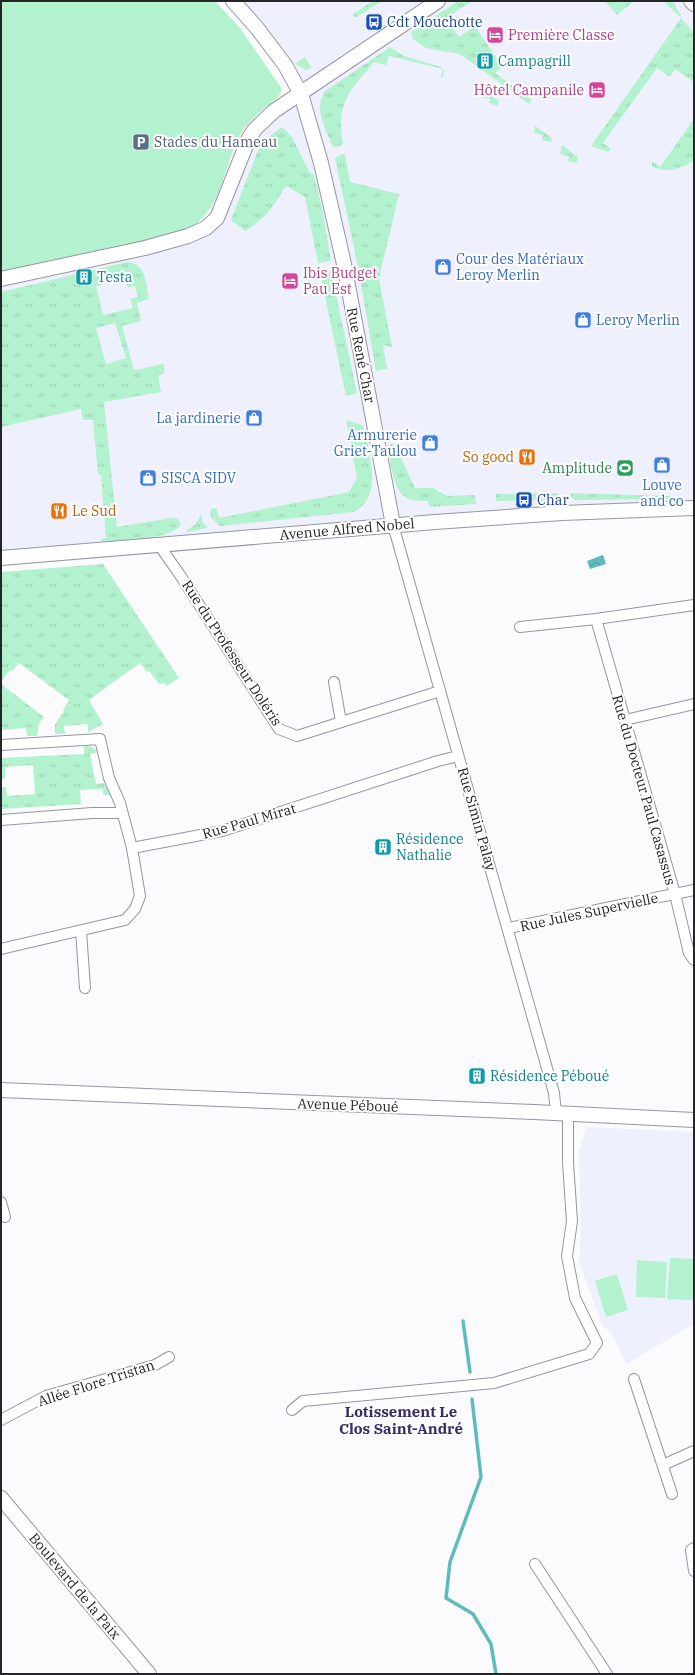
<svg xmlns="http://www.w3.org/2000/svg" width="695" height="1675" font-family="'IBM Plex Serif',serif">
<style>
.built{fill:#eff0fe}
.grass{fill:url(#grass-tufts);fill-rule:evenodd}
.garden{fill:#b3f2ce}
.water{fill:url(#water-waves)}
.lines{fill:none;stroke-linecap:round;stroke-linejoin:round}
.stream{stroke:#5ebcbd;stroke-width:3.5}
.street-casing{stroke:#9696a0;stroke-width:12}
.secondary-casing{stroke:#9696a0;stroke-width:16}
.street{stroke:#fff;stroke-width:10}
.secondary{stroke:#fff;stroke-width:14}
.labels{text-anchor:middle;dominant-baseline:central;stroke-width:4;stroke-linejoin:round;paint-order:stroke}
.transit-label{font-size:14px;fill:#164399;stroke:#fff;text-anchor:start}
.hotel-label{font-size:14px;fill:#b23c85;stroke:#fff;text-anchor:start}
.culture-label{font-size:14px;fill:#0d838f;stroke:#fff;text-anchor:start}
.service-label{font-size:14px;fill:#4e5e75;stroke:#fff;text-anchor:start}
.shop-label{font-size:14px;fill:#366cbe;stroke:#fff;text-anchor:start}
.street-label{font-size:14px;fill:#252529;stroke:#fff}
.food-label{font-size:14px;fill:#c56008;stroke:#fff;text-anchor:end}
.leisure-label{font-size:14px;fill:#27864d;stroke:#fff;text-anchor:end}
.neighbourhood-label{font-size:15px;font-weight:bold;fill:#372e69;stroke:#fff}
</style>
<defs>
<pattern id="grass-tufts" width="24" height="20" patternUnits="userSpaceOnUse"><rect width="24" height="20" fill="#b3f2ce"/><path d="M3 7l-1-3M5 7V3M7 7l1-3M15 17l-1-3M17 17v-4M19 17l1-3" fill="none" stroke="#9acfb1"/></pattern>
<pattern id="water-waves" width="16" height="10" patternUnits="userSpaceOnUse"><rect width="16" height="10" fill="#5ebcbd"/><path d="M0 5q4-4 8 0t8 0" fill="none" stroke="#4d999a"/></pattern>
</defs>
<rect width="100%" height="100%" fill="#fbfbfd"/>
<g class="built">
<path d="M233,1H694V508L1,558V279L206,228L244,148L301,94Z"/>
<path d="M586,1127L694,1132V1324L626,1364L612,1334L602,1325L579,1262L581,1236L579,1151Z"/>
</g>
<g class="grass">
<path d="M373,1H382L355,18L353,14Z"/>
<path d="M458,1H472L446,18L459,37L475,26L502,67L495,73L532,100L529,104L460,54L426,48L413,39L411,32Z"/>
<path d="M605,1H634L617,15Z"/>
<path d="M663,1H672L681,15V18L694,33V82L675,69L670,77L657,68L603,143L611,149L608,152L591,146L681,18Z"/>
<path d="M390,47L404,56L441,67L444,70L443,77L441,78L443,69L389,56L386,65L374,62C349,92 336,102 343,143L340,146L333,147C326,130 313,109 325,91Z"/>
<path d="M305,57L312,68L306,70L295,64Z"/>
<path d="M483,89L499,101L498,106L489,103L490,99L481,97Z"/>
<path d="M694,119V160C683,169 664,174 652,166V161L660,167Z"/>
<path d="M535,126L552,138L551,142L542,140L543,135L534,133Z"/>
<path d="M282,127L292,137L309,171L314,175L322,208L331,261L318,263L305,197L288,187H285C275,205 263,221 245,231L231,220L257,153L263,141Z"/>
<path d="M562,145L578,157L577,163L568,161L569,156L560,154Z"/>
<path d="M342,154L345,155L350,182L399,194L379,278L392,347L383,345L387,369L376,371L358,267L335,158Z"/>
<path d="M127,262C147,264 145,282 149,299L137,303L141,321L122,326L134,370L163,364L165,373L158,375L161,392L104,402L117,527L171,518L178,519L181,524C173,539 123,541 107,543L102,542L101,539L106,538L101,475H98L93,420H83L81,409L1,427V292ZM125,279L128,287L135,286L138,297L130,299L133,308L103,315L96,286ZM115,323L126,358L106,364L96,328Z"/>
<path d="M331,271L357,393L346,396L320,273Z"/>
<path d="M346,420L362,425L366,433C369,458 383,497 354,512L220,526L211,517L210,513L212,508L217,509L219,518L349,492L357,478Z"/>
<path d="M391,444L395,445L415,488H433L447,496L475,495L476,504L430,507L428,501C421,501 415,501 409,499C392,493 391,461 388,446Z"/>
<path d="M558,493L559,500L496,501V494Z"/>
<path d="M570,493L671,496V499L575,500L572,498Z"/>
<path d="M201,514L203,523L208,528L187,532V530L196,524Z"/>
<path d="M103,564L179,678L167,686L165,683L159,684L149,671L147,672L140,663L89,700L103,724L88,732V724L64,726L65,734H55V724L64,711L63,710L69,700L19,663L12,671L10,670L1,682V572Z"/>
<path d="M1,684L44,717L39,724L37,736H27L26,728L1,730Z"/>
<path d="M84,745L92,747L98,752L90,754L96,784L104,783L110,795H103V789L80,790L81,804L1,809V787H6L7,796L35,794L33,765L5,767V779H1V758L84,754Z"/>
</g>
<g class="garden">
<path d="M1,1H215L240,28L282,89L279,96C266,108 248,119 240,135C220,174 224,215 177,235L1,276Z"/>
<path d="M670,1258L694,1259V1300L667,1299Z"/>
<path d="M637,1260L667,1262L665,1298L636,1297Z"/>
<path d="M617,1274L628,1310L606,1317L595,1281Z"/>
</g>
<path class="water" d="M603,555L606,564L590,569L587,561Z"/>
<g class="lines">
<g class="stream">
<path d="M463,1321L470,1372"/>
<path d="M472,1399L481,1477L450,1562L446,1598L473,1614L491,1644L496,1674"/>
</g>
<defs>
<g id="street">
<path d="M393,525L554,1093L556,1113"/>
<path d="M159,545L180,575L279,729L297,736L440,691"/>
<path d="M596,619L675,894L689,953L694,960"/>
<path d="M520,627L596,619L694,605"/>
<path d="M334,682L341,722"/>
<path d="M625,720L694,704"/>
<path d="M1,745L100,739L109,778L120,803L132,848"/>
<path d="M1,820L92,813H122"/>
<path d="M508,928L694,890"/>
<path d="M81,931L85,988"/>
<path d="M1,949L125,920L135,909L140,896L132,848L222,831L438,761L458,756"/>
<path d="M1,1202L5,1217"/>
<path d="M634,1379L672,1494"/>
<path d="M292,1410L303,1401L494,1383L589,1354L597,1343L575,1298L567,1256L572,1221L568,1163V1114"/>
<path d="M1,1420L46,1396L155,1365L169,1357"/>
<path d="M663,1465L694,1451"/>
<path d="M694,1548L691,1550L694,1571"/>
<path d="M535,1564L607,1674"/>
</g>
<g id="secondary">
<path d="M233,1L257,28L285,65L301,94L321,163L344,264L393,525"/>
<path d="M691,1L694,4"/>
<path d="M1,279L145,248L188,236L206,228L217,218L249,138L255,129L274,111L438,1"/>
<path d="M1,558L435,522L562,513L694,508"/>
<path d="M1,1090L534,1112L694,1120"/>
<path d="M1,1498L149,1674"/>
</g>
</defs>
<use href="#street" class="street-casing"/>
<use href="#secondary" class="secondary-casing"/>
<use href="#street" class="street"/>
<use href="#secondary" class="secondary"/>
</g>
<defs>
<symbol id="bus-square" viewBox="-11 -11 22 22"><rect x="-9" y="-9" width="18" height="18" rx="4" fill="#1a4fb4" stroke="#fff"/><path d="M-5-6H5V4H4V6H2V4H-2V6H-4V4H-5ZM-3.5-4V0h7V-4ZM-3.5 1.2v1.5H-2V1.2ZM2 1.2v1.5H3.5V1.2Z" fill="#fff"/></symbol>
<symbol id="hotel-square" viewBox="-11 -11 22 22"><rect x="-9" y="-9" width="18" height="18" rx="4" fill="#d1479c" stroke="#fff"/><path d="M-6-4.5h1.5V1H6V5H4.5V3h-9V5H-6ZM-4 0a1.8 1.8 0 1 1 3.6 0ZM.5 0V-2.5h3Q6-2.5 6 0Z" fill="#fff"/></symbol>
<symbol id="building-square" viewBox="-11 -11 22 22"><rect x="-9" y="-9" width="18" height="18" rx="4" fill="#0f9aa8" stroke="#fff"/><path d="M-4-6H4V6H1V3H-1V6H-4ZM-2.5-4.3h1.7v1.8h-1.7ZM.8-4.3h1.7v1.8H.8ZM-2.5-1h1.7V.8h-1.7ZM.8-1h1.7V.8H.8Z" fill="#fff"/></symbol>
<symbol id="parking-square" viewBox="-11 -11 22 22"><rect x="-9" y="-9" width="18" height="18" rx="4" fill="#5c6f8a" stroke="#fff"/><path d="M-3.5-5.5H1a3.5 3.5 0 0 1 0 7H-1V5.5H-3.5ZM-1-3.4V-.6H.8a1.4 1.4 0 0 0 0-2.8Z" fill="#fff"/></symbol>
<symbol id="shop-square" viewBox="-11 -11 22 22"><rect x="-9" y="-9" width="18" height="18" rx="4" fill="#3f7fe0" stroke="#fff"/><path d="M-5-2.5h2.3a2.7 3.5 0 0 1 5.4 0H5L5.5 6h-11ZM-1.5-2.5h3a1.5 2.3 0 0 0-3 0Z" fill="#fff"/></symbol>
<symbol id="restaurant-square" viewBox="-11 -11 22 22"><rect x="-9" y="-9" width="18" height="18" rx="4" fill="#e8710a" stroke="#fff"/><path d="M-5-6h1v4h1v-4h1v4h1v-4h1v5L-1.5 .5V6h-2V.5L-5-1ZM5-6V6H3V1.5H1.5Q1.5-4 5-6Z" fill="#fff"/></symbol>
<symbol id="stadium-square" viewBox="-11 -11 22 22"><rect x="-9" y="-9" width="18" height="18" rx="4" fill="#2e9e5b" stroke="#fff"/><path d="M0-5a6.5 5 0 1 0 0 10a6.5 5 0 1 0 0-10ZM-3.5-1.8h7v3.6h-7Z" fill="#fff"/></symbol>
</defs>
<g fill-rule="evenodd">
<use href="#bus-square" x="364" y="12" width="20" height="20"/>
<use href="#hotel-square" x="485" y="25" width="20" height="20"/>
<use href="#building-square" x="475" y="51" width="20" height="20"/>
<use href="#hotel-square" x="587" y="80" width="20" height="20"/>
<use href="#parking-square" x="131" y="132" width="20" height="20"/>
<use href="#shop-square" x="433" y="257" width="20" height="20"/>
<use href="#building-square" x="74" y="267" width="20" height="20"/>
<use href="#hotel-square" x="280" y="271" width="20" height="20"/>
<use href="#shop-square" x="573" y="310" width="20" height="20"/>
<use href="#shop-square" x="244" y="408" width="20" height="20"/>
<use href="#shop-square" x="420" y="433" width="20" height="20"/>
<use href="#restaurant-square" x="517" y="447" width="20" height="20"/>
<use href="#shop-square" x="652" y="455" width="20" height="20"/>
<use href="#stadium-square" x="615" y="458" width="20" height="20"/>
<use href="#shop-square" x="138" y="468" width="20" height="20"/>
<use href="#bus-square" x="514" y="490" width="20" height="20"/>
<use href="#restaurant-square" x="49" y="501" width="20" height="20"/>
<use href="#building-square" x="373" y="837" width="20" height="20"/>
<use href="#building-square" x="467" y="1066" width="20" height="20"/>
</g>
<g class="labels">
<g class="transit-label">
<text x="387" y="22">Cdt Mouchotte</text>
<text x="537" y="500">Char</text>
</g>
<g class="hotel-label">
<text x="508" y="35">Première Classe</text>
<text x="584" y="90" text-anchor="end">Hôtel Campanile</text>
<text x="303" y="273">Ibis Budget<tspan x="303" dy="16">Pau Est</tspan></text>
</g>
<g class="culture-label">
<text x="498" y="61">Campagrill</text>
<text x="97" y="277">Testa</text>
<text x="396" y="839">Résidence<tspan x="396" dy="16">Nathalie</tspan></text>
<text x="490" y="1076">Résidence Péboué</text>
</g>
<g class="service-label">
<text x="154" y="142">Stades du Hameau</text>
</g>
<g class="shop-label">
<text x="456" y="259">Cour des Matériaux<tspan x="456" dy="16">Leroy Merlin</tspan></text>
<text x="596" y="320">Leroy Merlin</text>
<text x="241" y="418" text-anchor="end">La jardinerie</text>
<text x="417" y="435" text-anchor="end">Armurerie<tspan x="417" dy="16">Griet-Taulou</tspan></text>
<text x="161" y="478">SISCA SIDV</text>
<text x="662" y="485" text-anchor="middle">Louve<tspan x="662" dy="16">and co</tspan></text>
</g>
<g class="street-label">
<text transform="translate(361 355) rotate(79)">Rue René Char</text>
<text transform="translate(347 529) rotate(-5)">Avenue Alfred Nobel</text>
<text transform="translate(232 653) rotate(57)">Rue du Professeur Doléris</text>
<text transform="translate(644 790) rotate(74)">Rue du Docteur Paul Casassus</text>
<text transform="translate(477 819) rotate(74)">Rue Simin Palay</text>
<text transform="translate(249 821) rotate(-16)">Rue Paul Mirat</text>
<text transform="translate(589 912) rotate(-12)">Rue Jules Supervielle</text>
<text transform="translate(348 1105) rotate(2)">Avenue Péboué</text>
<text transform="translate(96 1383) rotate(-18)">Allée Flore Tristan</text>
<text transform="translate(75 1586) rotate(50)">Boulevard de la Paix</text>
</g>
<g class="food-label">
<text x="514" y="457">So good</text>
<text x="72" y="511" text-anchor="start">Le Sud</text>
</g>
<g class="leisure-label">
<text x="612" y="468">Amplitude</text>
</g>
<g class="neighbourhood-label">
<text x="401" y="1411">Lotissement Le<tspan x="401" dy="17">Clos Saint-André</tspan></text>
</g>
</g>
<rect width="695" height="1675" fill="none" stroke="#252529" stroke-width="4"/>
</svg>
